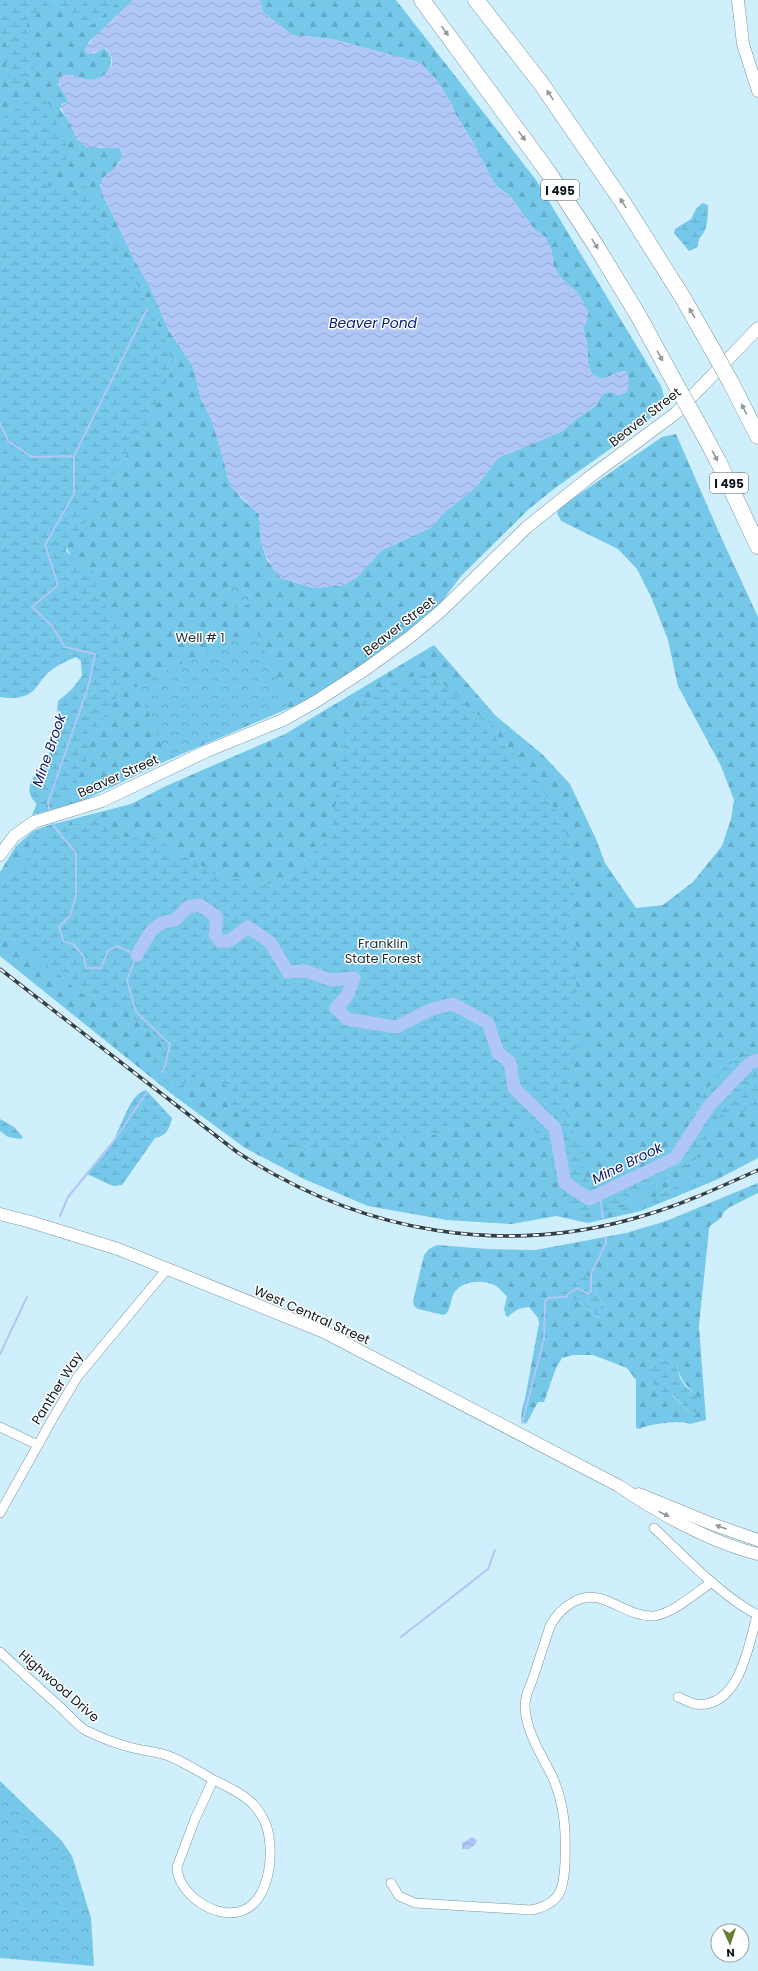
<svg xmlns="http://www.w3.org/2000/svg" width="758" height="1971" font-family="Poppins,sans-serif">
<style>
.forest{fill:url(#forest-firs);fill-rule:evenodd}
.wetland{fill:url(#wetland-marsh)}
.park{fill:url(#park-crowns)}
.water{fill:url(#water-waves)}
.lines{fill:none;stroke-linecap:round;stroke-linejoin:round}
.stream{stroke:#afc6f7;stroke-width:2}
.river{stroke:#afc6f7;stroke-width:13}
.street-casing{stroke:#7995a1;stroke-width:10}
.secondary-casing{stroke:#7995a1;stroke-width:13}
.highway-casing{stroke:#7995a1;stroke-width:17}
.street{stroke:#fff;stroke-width:9}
.secondary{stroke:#fff;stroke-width:12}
.highway{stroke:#fff;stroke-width:16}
.rail-casing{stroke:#314046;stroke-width:3.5}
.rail{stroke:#fff;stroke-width:2;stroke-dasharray:6;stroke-linecap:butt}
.highway-bridge-casing{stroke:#7995a1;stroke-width:17;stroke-linecap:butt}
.highway-bridge{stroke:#fff;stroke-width:16}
.oneway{fill:#929799}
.labels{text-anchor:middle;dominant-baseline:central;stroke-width:3;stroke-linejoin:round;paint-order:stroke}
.shield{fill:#fff;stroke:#565d61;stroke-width:1}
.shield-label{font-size:12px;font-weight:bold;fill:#0d181d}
.street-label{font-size:13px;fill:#0d181d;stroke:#fff}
.park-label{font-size:13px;fill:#1e333b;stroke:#fff}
.water-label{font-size:14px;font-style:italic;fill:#051a74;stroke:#fff}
</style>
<defs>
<pattern id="forest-firs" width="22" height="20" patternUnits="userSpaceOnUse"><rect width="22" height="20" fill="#75c8e9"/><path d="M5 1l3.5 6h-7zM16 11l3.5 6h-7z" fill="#64abc7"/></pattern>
<pattern id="wetland-marsh" width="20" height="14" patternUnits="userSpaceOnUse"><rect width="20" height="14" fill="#75c8e9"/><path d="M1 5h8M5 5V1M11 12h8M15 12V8" fill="none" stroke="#64abc7"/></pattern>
<pattern id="park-crowns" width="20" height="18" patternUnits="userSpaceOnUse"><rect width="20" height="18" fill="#75c8e9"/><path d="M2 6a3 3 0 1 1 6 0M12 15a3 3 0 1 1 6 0" fill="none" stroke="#64abc7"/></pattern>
<pattern id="water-waves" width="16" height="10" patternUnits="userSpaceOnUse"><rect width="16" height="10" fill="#afc6f7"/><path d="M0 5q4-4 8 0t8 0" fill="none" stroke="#95a9d3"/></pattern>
</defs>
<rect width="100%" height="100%" fill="#d0effc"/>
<g class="forest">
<path d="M0,0H133L88,43L93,54L104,48C120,60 107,80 90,81C84,81 78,77 72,75L58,84L68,99V102L62,104L60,109L70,122L77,139L99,148L113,147L119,148C121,151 123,154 122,157C120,164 105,178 100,185L103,195L134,259L150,287L169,331L193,366L201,399L211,418L219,441L228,478L240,497L259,514L261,541L264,551L267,560L281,578L314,588L344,585L357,577L382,550L430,528L446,511L476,487L498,458L563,431L576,419L597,405L600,398L604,393L608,392L619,395L627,390V372L622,371L603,379L592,375L588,364L587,344L583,328L587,319L578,293L561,278L553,265L552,252L545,237L534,229L510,196L497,187L487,170L474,144L456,115L451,103L438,82L421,63L332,39L292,35L263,12L260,0H396L536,180L661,386L665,400L661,410L620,442L555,488L529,509L461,576L434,612L364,665L308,700L166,761L78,803L32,815L55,761L99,676L73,561L53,519L0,276Z"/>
<path d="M676,434L721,537L758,617V1158L716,1180L641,1211L588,1223L556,1216L512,1224L447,1220L368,1206L304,1179L245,1148L173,1095L0,956V872L16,846L33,831L46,826L131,804L166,786L285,734L434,645L496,716L542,754L570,784L596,839L605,863L636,908L663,905L693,882L722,846L731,819L734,800L721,766L678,686L668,640L652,599L637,569L618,549L561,521L557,513L562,506L662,437Z"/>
<path d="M758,1183V1193L730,1207L724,1212L721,1218L710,1226L709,1229L699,1326L706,1420L690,1424C683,1420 647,1424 640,1429L636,1428V1380L627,1368L593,1355H573L562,1358L556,1368L544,1402H538L526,1424L521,1421L522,1409L525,1399L539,1323L538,1318L529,1307C519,1308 515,1310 508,1317L506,1316L504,1309L507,1297C504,1294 500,1288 496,1286C484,1279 462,1280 454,1293C450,1300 451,1312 444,1315L418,1309L414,1306L413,1301L424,1255L429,1249L437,1245L487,1249L536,1250L626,1233L666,1221ZM594,1281L597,1293L606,1310L600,1318L577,1300ZM676,1364C680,1378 684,1385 696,1394V1413L689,1412L672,1395Z"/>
</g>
<g class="wetland">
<path d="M0,0H121L92,25C80,26 70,10 60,4L49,7L44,12C39,12 37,13 33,16C19,27 32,41 35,53C38,62 33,71 28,79C25,83 23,88 17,89L12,86V82L8,77L5,57L6,38L4,34H0Z"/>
<path d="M34,100H46L50,105L69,153C64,165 52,173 48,185L63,193L81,186L86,187L125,259L167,344L173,361L171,372L160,394L150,423L118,467L95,508L67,546L66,551L76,561L93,571L99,597L121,626L123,633L117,654L123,674L122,685L114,704L92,735L86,766L80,771L78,781L72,790L56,803L39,806C22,791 31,781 41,766C47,758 53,747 56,738C59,726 56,714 58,701L71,690L82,676L81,661L76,657C67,661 57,665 49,672C43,677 40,683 35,689C26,699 12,699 0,697V121L25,102Z"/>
<path d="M702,203L708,205C708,211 708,226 704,232C700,238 698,239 698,247L689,251L674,233L675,229L691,219L696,209Z"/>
<path d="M424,675L439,681L456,693L470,709L497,728L499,732L498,742C509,749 520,756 522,771L540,782L546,796L561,819L569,841L575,885C571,902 583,898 567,918V927L578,948L574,961L579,1008L582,1015L581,1042L575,1056L570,1083L563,1103L576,1139L583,1152V1173L589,1181L601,1183L627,1179L644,1169L664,1162L688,1130L690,1113L722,1069L743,1056L758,1051V1105L738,1114H723L718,1119L696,1159L692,1162L631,1201L607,1210L582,1214L576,1212L557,1182L547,1146L527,1122L491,1120L467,1123L434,1135L387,1140L366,1147L350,1150L306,1151L262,1133L236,1112L231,1107L227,1087C220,1082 210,1070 200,1072C193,1073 190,1078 185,1083C174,1094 157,1077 151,1066L154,1058L163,1048L157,1036L137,1022L126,1011L110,1008L81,993L48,966L34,959L0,935V886L2,881L7,875L23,869C30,855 24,847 37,833L46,832L52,835L56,829L62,827L82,823L95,818L101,819L115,833L127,838L152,837L161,840L173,853L189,858L217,875L262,884L281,882L300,873L306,867L309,857L324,844L330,834L336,802V763C342,756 343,750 340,742L343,736L344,726C347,723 351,721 354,717C363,708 356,700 373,699C386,682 403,677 424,675Z"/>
<path d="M146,1090L172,1118C169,1129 167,1136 155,1138L122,1185L113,1186L87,1174C95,1164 105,1155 111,1145C120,1132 129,1093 146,1090Z"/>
<path d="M0,1119L14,1127L23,1137L21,1139L8,1137L0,1131Z"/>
<path d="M700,1178L703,1181L702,1185C685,1190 627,1221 614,1213L617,1209L650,1199L684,1182Z"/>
<path d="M587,1275L594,1281L597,1293L606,1310L605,1316L600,1318L577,1300L559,1297L562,1290Z"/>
<path d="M657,1356L672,1360L676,1364L680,1378L685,1386L696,1394L699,1406L696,1413L689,1412L673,1395L655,1392L650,1376V1359Z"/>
</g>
<g class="park">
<path d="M241,581L252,602L238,610L226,589Z"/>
<path d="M257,631L288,705L167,758L136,683Z"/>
<path d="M0,1781L61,1840L72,1856L91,1918L94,1966L0,1958Z"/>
</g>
<g class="water">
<path d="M133,0H260L263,12L292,35L332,39L421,63L438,82L451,103L456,115L474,144L487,170L497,187L510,196L534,229L545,237L552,252L553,265L561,278L578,293L589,312L583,328L587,344L588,364L592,375L603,379L622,371L627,372L629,382L627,392L619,395L608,392L604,393L600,398L597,405L576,419L563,431L498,458L476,487L446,511L430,528L382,550L357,577L344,585L314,588L281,578L272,568L264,551L261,541L259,514L231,487L211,418L201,399L193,366L169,331L150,287L134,259L103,195C101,190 99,184 102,179C109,170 129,163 119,148L86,147L77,139L69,122L60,106L68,102C66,90 52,85 63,74C80,75 93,87 107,72C109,69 111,68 112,64C113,58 110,52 105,48L87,55L84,50L97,34Z"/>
<path d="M472,1837L477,1840L476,1844L469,1849H462V1843Z"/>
</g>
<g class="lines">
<g class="stream">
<path d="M0,423L8,441L32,457L74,456V494L45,545L58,585L32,607L52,626L65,647L95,654L89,684L48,803L50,812"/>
<path d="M74,456L147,309"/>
<path d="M52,820L53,825L76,853V896L70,916L59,927L64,942L73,944L84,957L86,968H101L108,951L117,946L137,955L127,980L136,1012L170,1044L165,1067L162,1072"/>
<path d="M600,1194L603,1218"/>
<path d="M60,1216L68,1197L113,1142L147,1092"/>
<path d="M0,1354L27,1297"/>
<path d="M522,1423L544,1339L545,1301L548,1298L566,1297L569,1293L578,1288L588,1294L591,1291V1274L606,1243V1237"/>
<path d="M401,1637L488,1569L495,1550"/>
</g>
<path class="river" d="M137,955C148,936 152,922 175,920L188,907L200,905L217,917L215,935L220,941H229L248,927L270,942L288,972L306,971L331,980L354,978L347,996L336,1008L347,1019L396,1027L432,1009L453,1004L488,1023L498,1053L510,1062L514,1088L555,1128L565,1183L589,1199L675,1158L709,1106L750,1063L758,1060"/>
<defs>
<g id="street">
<path d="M0,1427L38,1445"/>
<path d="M0,1513L53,1418L78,1376L167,1269"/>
<path d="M654,1528C683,1555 723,1598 758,1615"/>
<path d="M0,1652C19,1670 39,1688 58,1705C67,1713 76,1724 85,1730C101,1738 117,1744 133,1748C145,1751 158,1752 169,1756C184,1762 198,1771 212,1779C226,1786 242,1793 253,1804C258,1809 262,1816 265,1822C275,1846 272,1897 244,1910C218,1922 177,1894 177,1867L195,1819L213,1780"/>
<path d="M678,1697C683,1699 690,1703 695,1704C739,1710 749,1645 757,1615"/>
<path d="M391,1883L399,1896L415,1903L531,1910C561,1904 564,1889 565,1862C566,1832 565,1806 553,1778C542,1755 525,1731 525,1705C525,1697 529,1688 532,1681C538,1663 544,1645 550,1626C561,1606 582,1591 605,1600C621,1606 636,1617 654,1616C672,1614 697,1592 712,1582"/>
</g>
<g id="secondary">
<path d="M738,0L743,44L758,91"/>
<path d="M0,855L14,836L34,822L102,801L207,751L283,720L315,702L366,669L410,637L442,610L527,527L587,479L676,413L758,328"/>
<path d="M0,1214L31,1222L118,1249L324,1332L619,1486C658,1513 712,1543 758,1554"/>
<path d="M639,1494L712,1524L758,1540"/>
</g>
<g id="highway">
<path d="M422,0L548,172L596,246L638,315L680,392"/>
<path d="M476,0L540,82L622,201L683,298L711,347"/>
<path d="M731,383L758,436"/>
<path d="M697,422L718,461L758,546"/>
</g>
</defs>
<use href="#street" class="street-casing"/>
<use href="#secondary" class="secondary-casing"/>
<use href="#highway" class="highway-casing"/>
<use href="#street" class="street"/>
<use href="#secondary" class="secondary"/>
<use href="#highway" class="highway"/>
<defs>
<path id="rail" d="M0,969L237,1152C361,1233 506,1259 649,1214C686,1203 722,1186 758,1170"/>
</defs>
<use href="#rail" class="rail-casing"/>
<use href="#rail" class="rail"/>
<defs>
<g id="highway-bridge">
<path d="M711,347L731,383"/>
<path d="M680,392L697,422"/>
</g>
</defs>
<use href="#highway-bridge" class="highway-bridge-casing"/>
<use href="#highway-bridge" class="highway-bridge"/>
</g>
<defs><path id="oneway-solid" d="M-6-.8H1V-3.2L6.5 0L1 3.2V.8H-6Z"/></defs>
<g class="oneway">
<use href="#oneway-solid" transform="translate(445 31) rotate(54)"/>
<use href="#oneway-solid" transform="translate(550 95) rotate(-124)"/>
<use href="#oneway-solid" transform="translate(522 136) rotate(54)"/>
<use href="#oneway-solid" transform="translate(623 203) rotate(-122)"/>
<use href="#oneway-solid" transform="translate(595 244) rotate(58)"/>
<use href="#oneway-solid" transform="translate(692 313) rotate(-120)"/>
<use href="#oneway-solid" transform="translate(660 356) rotate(61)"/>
<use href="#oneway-solid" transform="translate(744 409) rotate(-117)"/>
<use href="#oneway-solid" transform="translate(715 456) rotate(62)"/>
<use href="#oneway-solid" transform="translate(664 1514) rotate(26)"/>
<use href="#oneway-solid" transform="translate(721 1527) rotate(-160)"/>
</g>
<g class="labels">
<g class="shield">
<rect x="541" y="180" width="38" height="20" rx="3"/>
<rect x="710" y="473" width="38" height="20" rx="3"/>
</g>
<g class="shield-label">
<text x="560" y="190">I 495</text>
<text x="729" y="483">I 495</text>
</g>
<g class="street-label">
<text transform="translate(645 417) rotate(-38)">Beaver Street</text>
<text transform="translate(399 626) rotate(-38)">Beaver Street</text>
<text transform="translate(118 776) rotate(-24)">Beaver Street</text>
<text transform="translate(312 1315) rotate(24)">West Central Street</text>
<text transform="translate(57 1388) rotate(-58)">Panther Way</text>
<text transform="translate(59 1686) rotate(41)">Highwood Drive</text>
</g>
<g class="park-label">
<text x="200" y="637">Well # 1</text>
<text x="383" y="943">Franklin<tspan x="383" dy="15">State Forest</tspan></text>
</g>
<g class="water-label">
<text x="373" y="323">Beaver Pond</text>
<text transform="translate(49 750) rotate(-71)">Mine Brook</text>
<text transform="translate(627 1163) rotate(-26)">Mine Brook</text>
</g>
</g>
<g transform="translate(730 1943) rotate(177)"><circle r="19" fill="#ffffff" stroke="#9ea3a5"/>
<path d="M0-3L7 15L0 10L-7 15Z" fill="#627e32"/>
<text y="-6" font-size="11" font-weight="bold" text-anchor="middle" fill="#0d181d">N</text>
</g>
</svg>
